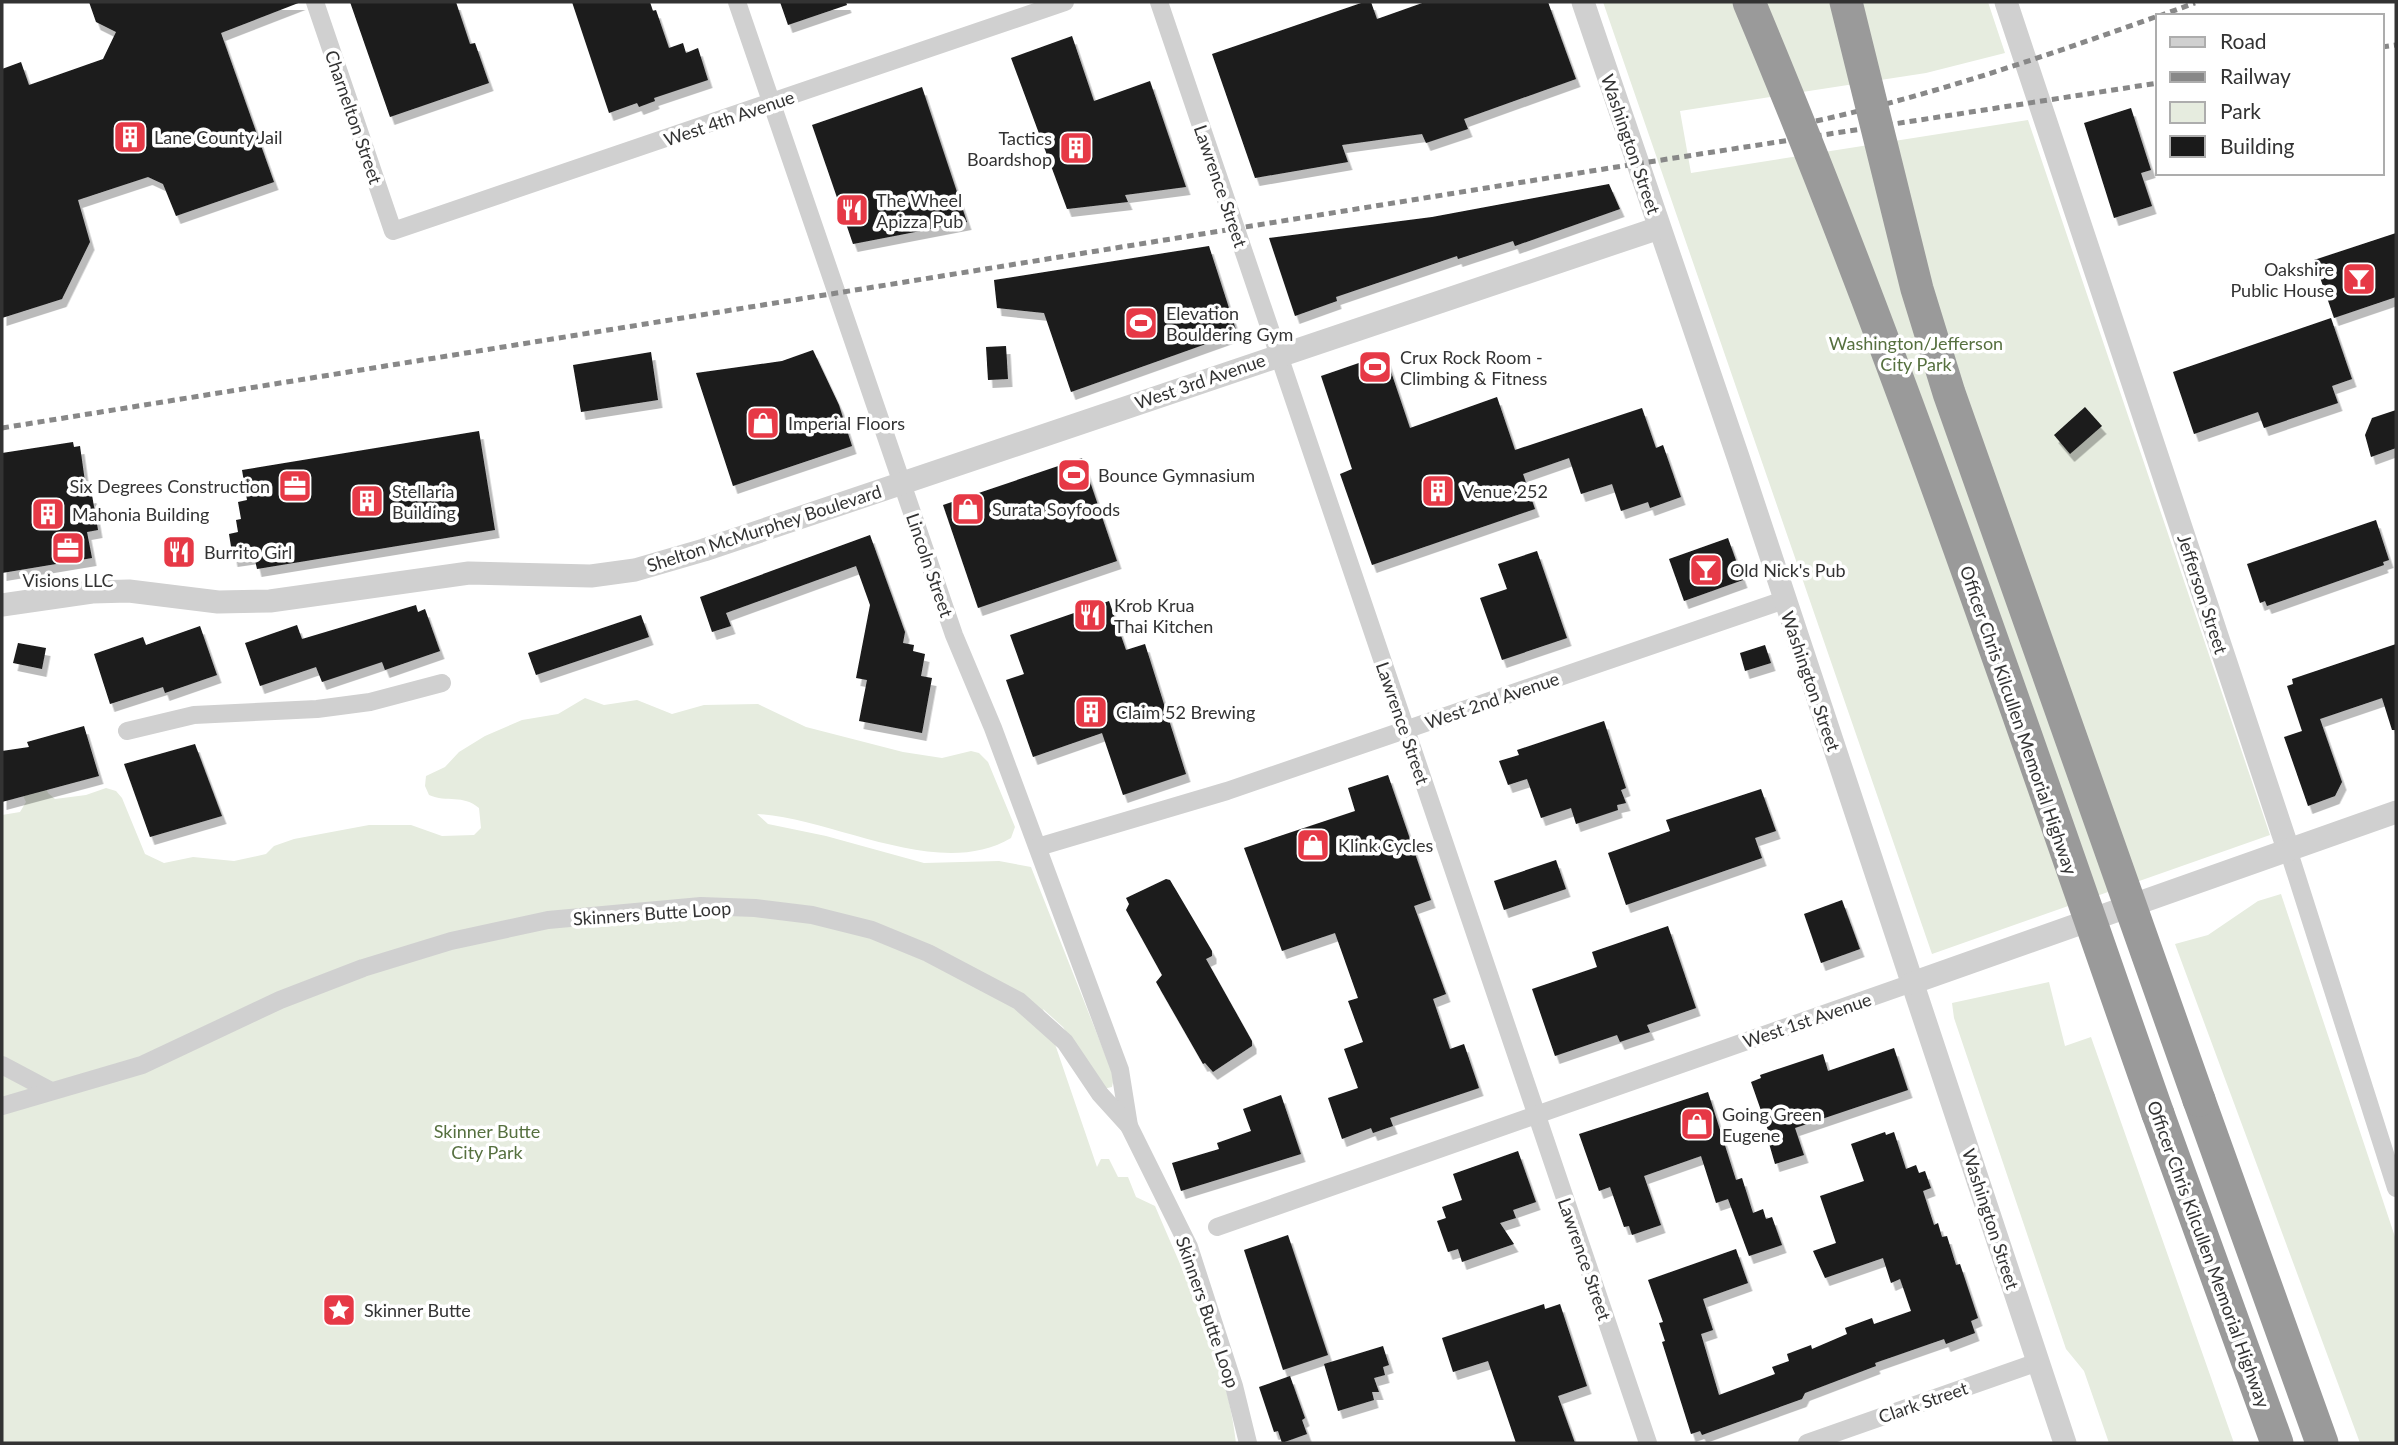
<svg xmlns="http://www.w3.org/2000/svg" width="2398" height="1445" font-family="Lato,sans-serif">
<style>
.green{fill:#e6ecdf}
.building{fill:#1a1a1a;filter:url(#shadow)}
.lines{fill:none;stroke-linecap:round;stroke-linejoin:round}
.minor{stroke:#d0d0d0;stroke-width:18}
.tertiary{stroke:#d0d0d0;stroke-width:23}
.motorway{stroke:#9a9a9a;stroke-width:33}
.rail{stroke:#888;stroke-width:5;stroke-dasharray:7 5;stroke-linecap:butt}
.motorway-bridge{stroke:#9a9a9a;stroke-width:33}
.labels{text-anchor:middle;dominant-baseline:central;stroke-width:7;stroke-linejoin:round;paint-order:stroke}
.street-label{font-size:18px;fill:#333;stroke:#fff}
.poi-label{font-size:18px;fill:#333;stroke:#fff;text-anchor:start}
.park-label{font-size:18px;fill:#56703f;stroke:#fff}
</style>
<defs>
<filter id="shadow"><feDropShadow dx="4.5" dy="8" stdDeviation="0" flood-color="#0004"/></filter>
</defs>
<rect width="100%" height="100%" fill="#fff"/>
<g class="green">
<path d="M1603,2H1988L2005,53L1926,73L1680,111L1691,173L2028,120L2270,835L1932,954Z"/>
<path d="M585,698L604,705L637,700L672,714L704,705L758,704L806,727L903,752L942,758L971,751L979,753L988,762L1015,827L1011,838C939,881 833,818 757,814L768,824L826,836L924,863L999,861L1031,867L1114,1077L1112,1087L1103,1089L1063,1027L1043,1009L1097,1167L1101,1159H1109L1118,1177H1128L1136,1197L1155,1206C1187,1282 1227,1361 1236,1443H2V815L20,812L26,802L17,783L41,774L48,793L55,799L86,795L106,788L116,791L122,798L145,854L164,863L193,857L234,861L266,854L274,846L294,839L369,825H411L442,836L474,835L481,828L479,808C463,794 447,803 429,795L425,786L426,776L445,767L459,752L485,736L522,720L558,714Z"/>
<path d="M2281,894L2396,1240V1443H2360L2175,944L2208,935L2258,901Z"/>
<path d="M2049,982L2065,1046L2091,1037L2234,1443H2109L2084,1371L2066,1349L1954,1018L1952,1003Z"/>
</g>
<g class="building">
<path d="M89,2H301L221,33L274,182L176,216L163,184L148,177L78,200L90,242L62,299L2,318V69L21,62L29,85L103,59L116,32L96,22Z"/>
<path d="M350,2H456L470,44L475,43L489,83L390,117Z"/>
<path d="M572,2H650L653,11L656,10L669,48L683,43L686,53L698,48L708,80L654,98L655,101L639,107L637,103L609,113Z"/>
<path d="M780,2H846L847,5L788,25Z"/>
<path d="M1364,2H1371L1377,19L1425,2H1548L1576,79L1464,119L1468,129L1426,143L1422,134L1342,145L1348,162L1255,178L1212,54Z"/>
<path d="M1072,36L1094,101L1150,81L1186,187L1125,195L1128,202L1067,209L1011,58Z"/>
<path d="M922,87L967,222L853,244L812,125Z"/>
<path d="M2131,108L2151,170L2141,173L2152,206L2114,218L2084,123Z"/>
<path d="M1609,184L1620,209L1515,246L1513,241L1458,259L1457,256L1336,297L1337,301L1295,316L1269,238L1432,217Z"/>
<path d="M2396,233V297L2334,318L2314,260Z"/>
<path d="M1209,246L1237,333L1071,392L1044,313L997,308L994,280Z"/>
<path d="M2331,318L2352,379L2332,386L2338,403L2264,428L2258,412L2194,434L2173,372Z"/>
<path d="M1006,346L1008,379L988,380L986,347Z"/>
<path d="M813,350L839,405L852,446L733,486L696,373L782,361Z"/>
<path d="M651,352L658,400L581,412L573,365Z"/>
<path d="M1385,354L1410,428L1497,397L1515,450L1642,408L1656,448L1663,445L1681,497L1650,508L1648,502L1621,511L1612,484L1581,494L1569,458L1523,474L1535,509L1372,565L1340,474L1352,469L1321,376Z"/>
<path d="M2085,407L2102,426L2070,454L2054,435Z"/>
<path d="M2396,410V448L2371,457L2365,435L2372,418Z"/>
<path d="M479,431L495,530L257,569L254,556L233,559L229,534L238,532L236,520L241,519L238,502L247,500L242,470Z"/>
<path d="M73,442L74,447L80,446L87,496L92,495L98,530L87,532L92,558L2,573V453Z"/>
<path d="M1082,458L1117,561L978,608L943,505Z"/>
<path d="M2376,520L2389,560L2383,562L2384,565L2267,606L2265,601L2260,603L2247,564Z"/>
<path d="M870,535L905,632L903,643L914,645L913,651L925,654L921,676L932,678L922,733L859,721L867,680L856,678L870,605L856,566L726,613L731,626L712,632L700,597Z"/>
<path d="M1728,538L1743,580L1684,601L1669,559Z"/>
<path d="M1537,551L1567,638L1502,660L1480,598L1507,589L1498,564Z"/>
<path d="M1109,601L1126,650L1145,644L1186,774L1123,795L1102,733L1033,757L1006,680L1024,674L1010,635Z"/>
<path d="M416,605L418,612L425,609L440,651L385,670L382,662L322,682L316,667L260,686L245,643L297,625L302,639Z"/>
<path d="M641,615L649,637L536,675L528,653Z"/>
<path d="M200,626L217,675L165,693L163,687L110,704L94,654L143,637L146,645Z"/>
<path d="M18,643L46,648L42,669L13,663Z"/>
<path d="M2396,644V730H2392L2382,698L2320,719L2342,782L2335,796L2308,806L2284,737L2302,731L2287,686L2293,684L2292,679Z"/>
<path d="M1765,645L1771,663L1745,671L1740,653Z"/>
<path d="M1604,721L1626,788L1621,790L1626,803L1617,805L1618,810L1576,824L1571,808L1541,818L1527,779L1508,785L1499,761L1519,755L1517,750Z"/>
<path d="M84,726L99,776L2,802V751L29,747L27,742Z"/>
<path d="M195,744L222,816L150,837L124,764Z"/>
<path d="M1388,775L1431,900L1414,906L1446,994L1433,999L1450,1049L1464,1044L1479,1088L1390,1118L1393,1126L1373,1133L1371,1128L1342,1139L1328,1098L1358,1088L1344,1049L1363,1042L1348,1001L1358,998L1335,933L1282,951L1244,848L1355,811L1348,788Z"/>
<path d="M1761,789L1776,831L1755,838L1762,858L1626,905L1608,853L1670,831L1666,820Z"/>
<path d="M1556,860L1566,889L1504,910L1494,881Z"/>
<path d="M1166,879L1170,880L1212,951V956L1206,959L1252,1041V1046L1213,1072L1205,1063L1203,1064L1156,982L1162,975L1126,910L1129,904L1126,898Z"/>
<path d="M1842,900L1860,949L1821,963L1804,914Z"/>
<path d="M1668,926L1696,1008L1647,1025L1650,1032L1620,1042L1617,1035L1555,1056L1532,989L1597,967L1592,952Z"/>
<path d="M1894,1048L1908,1090L1795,1128L1804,1155L1775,1164L1768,1140L1771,1139L1751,1082L1761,1078L1760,1075L1823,1054L1828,1071Z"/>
<path d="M1708,1092L1736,1180L1742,1178L1753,1213L1763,1209L1766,1219L1772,1217L1782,1245L1749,1256L1728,1199L1716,1203L1701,1156L1644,1176L1661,1225L1632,1235L1629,1226L1624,1227L1610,1187L1599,1191L1579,1134Z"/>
<path d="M1281,1095L1301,1154L1181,1191L1172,1163L1219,1149L1217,1143L1251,1131L1243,1109Z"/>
<path d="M1885,1132L1886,1135L1894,1132L1906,1169L1916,1165L1919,1173L1925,1171L1931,1188L1923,1191L1934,1225L1938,1223L1942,1237L1947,1236L1956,1265L1960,1264L1978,1318L1971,1321L1975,1333L1946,1344L1944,1339L1875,1363L1876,1366L1805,1393L1802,1399L1702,1435L1700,1431L1691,1434L1662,1342L1665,1341L1659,1323L1663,1322L1648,1280L1736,1249L1748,1283L1703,1299L1713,1330L1701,1334L1719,1395L1775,1374L1772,1367L1789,1361L1787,1354L1811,1345L1812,1349L1847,1334L1845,1328L1872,1318L1874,1324L1911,1311L1900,1279L1891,1283L1883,1258L1825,1278L1813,1251L1836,1243L1820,1196L1864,1181L1851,1144Z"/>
<path d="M1518,1151L1536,1202L1513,1210L1516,1218L1500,1223L1514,1244L1462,1262L1458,1249L1448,1252L1437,1221L1446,1218L1442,1207L1462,1200L1453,1174Z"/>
<path d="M1288,1235L1328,1355L1283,1370L1244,1250Z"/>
<path d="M1544,1304L1545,1309L1560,1304L1587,1386L1558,1396L1575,1443H1516L1488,1361L1453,1372L1442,1338Z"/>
<path d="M1383,1346L1389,1365L1383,1367L1385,1375L1374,1378L1379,1392H1372L1374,1400L1338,1411L1324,1364Z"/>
<path d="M1290,1376L1305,1418L1302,1420L1307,1434L1282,1443L1278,1431L1274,1432L1259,1387Z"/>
</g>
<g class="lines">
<g class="minor">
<path d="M315,2L393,231L1065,2"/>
<path d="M737,2L954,635L993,728L1120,1070L1129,1126"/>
<path d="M1159,2L1648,1443"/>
<path d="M127,731L194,715L317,709L370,702L442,683"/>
<path d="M1038,847L1227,791L1784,600"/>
<path d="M2288,849L2396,1188"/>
<path d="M2,1065L51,1091"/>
<path d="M2,1106L142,1065L280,1000L363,968L451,941L548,920L701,906L755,908L812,915L872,930L928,953L1019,1001L1065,1042L1100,1094L1129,1126L1189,1247L1234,1386L1248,1443"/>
<path d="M1217,1227L1912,983"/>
<path d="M1807,1443L2038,1362"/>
</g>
<g class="tertiary">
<path d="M1583,2L1738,457L2065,1443"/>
<path d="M2006,2L2288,849"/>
<path d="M2,605L92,592L129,591L218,602L270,601L469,573L591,576L635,570L704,550L1659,228"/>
<path d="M1912,983L2396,812"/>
</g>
<g class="motorway">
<path d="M2199,1100L2322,1443"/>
<path d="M2158,1114L2277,1443"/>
</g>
<g class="rail">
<path d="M2159,16L2195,3"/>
<path d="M2382,47L2396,45"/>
<path d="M1816,121C1933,95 2046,56 2158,16"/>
<path d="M2,428L1610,168L2158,83"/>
</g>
<g class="motorway-bridge">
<path d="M1749,2C1902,366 2027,741 2158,1114"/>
<path d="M1846,2L1917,289L1949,393L2199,1100"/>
</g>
</g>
<defs>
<symbol id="building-square" viewBox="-11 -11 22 22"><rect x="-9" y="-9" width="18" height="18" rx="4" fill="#e63946" stroke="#fff"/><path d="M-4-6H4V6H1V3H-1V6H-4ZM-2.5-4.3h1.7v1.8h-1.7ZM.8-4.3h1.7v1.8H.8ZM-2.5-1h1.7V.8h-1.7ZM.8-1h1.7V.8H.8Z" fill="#fff"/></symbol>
<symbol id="restaurant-square" viewBox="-11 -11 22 22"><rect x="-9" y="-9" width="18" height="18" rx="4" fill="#e63946" stroke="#fff"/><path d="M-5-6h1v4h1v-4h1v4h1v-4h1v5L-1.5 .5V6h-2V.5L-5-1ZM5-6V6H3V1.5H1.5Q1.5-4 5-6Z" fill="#fff"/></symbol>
<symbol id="bar-square" viewBox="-11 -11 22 22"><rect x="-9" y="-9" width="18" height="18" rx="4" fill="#e63946" stroke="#fff"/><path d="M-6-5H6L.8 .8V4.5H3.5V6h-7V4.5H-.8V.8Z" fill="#fff"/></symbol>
<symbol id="stadium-square" viewBox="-11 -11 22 22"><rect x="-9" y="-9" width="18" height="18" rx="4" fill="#e63946" stroke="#fff"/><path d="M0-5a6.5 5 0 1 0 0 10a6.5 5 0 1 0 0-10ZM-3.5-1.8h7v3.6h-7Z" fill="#fff"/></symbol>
<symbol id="shop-square" viewBox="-11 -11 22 22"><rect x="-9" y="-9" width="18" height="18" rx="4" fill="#e63946" stroke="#fff"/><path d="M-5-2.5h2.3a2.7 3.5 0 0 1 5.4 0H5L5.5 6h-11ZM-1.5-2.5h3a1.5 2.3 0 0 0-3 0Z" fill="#fff"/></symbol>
<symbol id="office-square" viewBox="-11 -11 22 22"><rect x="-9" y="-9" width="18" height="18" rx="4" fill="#e63946" stroke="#fff"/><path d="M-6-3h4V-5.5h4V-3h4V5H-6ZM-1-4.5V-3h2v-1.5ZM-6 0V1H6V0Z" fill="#fff"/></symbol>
<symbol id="sight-square" viewBox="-11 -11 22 22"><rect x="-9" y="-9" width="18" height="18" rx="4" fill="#e63946" stroke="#fff"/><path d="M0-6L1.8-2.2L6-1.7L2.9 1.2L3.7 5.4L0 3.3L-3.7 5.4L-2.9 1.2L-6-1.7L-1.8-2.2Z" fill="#fff"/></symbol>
</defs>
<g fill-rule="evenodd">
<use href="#building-square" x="111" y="118" width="38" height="38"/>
<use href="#building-square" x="1057" y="129" width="38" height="38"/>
<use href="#restaurant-square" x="833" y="191" width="38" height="38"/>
<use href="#bar-square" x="2340" y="260" width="38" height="38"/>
<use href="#stadium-square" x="1122" y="304" width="38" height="38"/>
<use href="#stadium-square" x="1356" y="348" width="38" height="38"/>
<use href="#shop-square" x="744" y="404" width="38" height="38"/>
<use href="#stadium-square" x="1055" y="456" width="38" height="38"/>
<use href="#office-square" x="276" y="467" width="38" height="38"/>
<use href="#building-square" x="1419" y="472" width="38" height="38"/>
<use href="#building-square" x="348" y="482" width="38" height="38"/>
<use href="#shop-square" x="949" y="490" width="38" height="38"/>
<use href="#building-square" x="29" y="495" width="38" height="38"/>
<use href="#office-square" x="49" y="529" width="38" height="38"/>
<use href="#restaurant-square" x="160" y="533" width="38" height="38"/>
<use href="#bar-square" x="1687" y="551" width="38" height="38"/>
<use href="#restaurant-square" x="1071" y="596" width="38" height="38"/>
<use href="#building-square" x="1072" y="693" width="38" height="38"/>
<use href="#shop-square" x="1294" y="826" width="38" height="38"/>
<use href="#shop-square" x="1678" y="1105" width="38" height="38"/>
<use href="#sight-square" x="320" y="1291" width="38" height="38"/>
</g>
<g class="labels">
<g class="street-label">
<text transform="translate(354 117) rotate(71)">Charnelton Street</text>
<text transform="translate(729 118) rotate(-19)">West 4th Avenue</text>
<text transform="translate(1631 144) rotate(71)">Washington Street</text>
<text transform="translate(1221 186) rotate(71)">Lawrence Street</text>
<text transform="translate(1200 381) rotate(-19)">West 3rd Avenue</text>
<text transform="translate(764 528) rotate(-18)">Shelton McMurphey Boulevard</text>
<text transform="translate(930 565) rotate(71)">Lincoln Street</text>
<text transform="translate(2203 594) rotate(72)">Jefferson Street</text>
<text transform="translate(1811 681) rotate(71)">Washington Street</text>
<text transform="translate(1492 700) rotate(-19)">West 2nd Avenue</text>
<text transform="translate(2019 720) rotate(71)">Officer Chris Kilcullen Memorial Highway</text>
<text transform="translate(1403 723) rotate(71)">Lawrence Street</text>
<text transform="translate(652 913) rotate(-4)">Skinners Butte Loop</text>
<text transform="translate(1807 1020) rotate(-19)">West 1st Avenue</text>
<text transform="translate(1991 1219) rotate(72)">Washington Street</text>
<text transform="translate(2209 1254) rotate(70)">Officer Chris Kilcullen Memorial Highway</text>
<text transform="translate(1585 1259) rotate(71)">Lawrence Street</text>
<text transform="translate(1208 1312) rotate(71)">Skinners Butte Loop</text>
<text transform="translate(1923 1402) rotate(-19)">Clark Street</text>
</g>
<g class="poi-label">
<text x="154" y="137">Lane County Jail</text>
<text x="1052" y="138" text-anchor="end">Tactics<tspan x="1052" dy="21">Boardshop</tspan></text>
<text x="876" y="200">The Wheel<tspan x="876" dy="21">Apizza Pub</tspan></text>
<text x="2334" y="269" text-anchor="end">Oakshire<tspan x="2334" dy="21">Public House</tspan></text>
<text x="1166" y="313">Elevation<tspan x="1166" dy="21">Bouldering Gym</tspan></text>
<text x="1400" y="357">Crux Rock Room -<tspan x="1400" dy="21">Climbing &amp; Fitness</tspan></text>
<text x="788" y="423">Imperial Floors</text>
<text x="1098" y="475">Bounce Gymnasium</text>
<text x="270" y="486" text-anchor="end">Six Degrees Construction</text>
<text x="392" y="491">Stellaria<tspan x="392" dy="21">Building</tspan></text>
<text x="1462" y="491">Venue 252</text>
<text x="992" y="509">Surata Soyfoods</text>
<text x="72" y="514">Mahonia Building</text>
<text x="204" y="552">Burrito Girl</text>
<text x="1730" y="570">Old Nick's Pub</text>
<text x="68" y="580" text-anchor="middle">Visions LLC</text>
<text x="1114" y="605">Krob Krua<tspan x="1114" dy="21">Thai Kitchen</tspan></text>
<text x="1116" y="712">Claim 52 Brewing</text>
<text x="1338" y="845">Klink Cycles</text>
<text x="1722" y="1114">Going Green<tspan x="1722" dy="21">Eugene</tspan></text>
<text x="364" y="1310">Skinner Butte</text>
</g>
<g class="park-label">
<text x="1916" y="343">Washington/Jefferson<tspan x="1916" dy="21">City Park</tspan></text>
<text x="487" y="1131">Skinner Butte<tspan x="487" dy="21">City Park</tspan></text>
</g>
</g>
<rect width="2398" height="1445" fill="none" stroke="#333333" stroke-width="7"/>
<rect x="2156" y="14" width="228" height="161" fill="#ffffff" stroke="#adadad" stroke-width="2"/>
<rect x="2170" y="37" width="35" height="10" fill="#d0d0d0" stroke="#adadad" stroke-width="2"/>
<text x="2220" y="49" font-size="21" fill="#333333">Road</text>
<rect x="2170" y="72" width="35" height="10" fill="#888888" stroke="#adadad" stroke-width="2"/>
<text x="2220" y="84" font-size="21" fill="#333333">Railway</text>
<rect x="2170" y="102" width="35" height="21" fill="#e6ecdf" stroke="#adadad" stroke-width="2"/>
<text x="2220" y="119" font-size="21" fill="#333333">Park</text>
<rect x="2170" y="136" width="35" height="21" fill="#1a1a1a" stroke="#adadad" stroke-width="2"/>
<text x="2220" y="154" font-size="21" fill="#333333">Building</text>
</svg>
